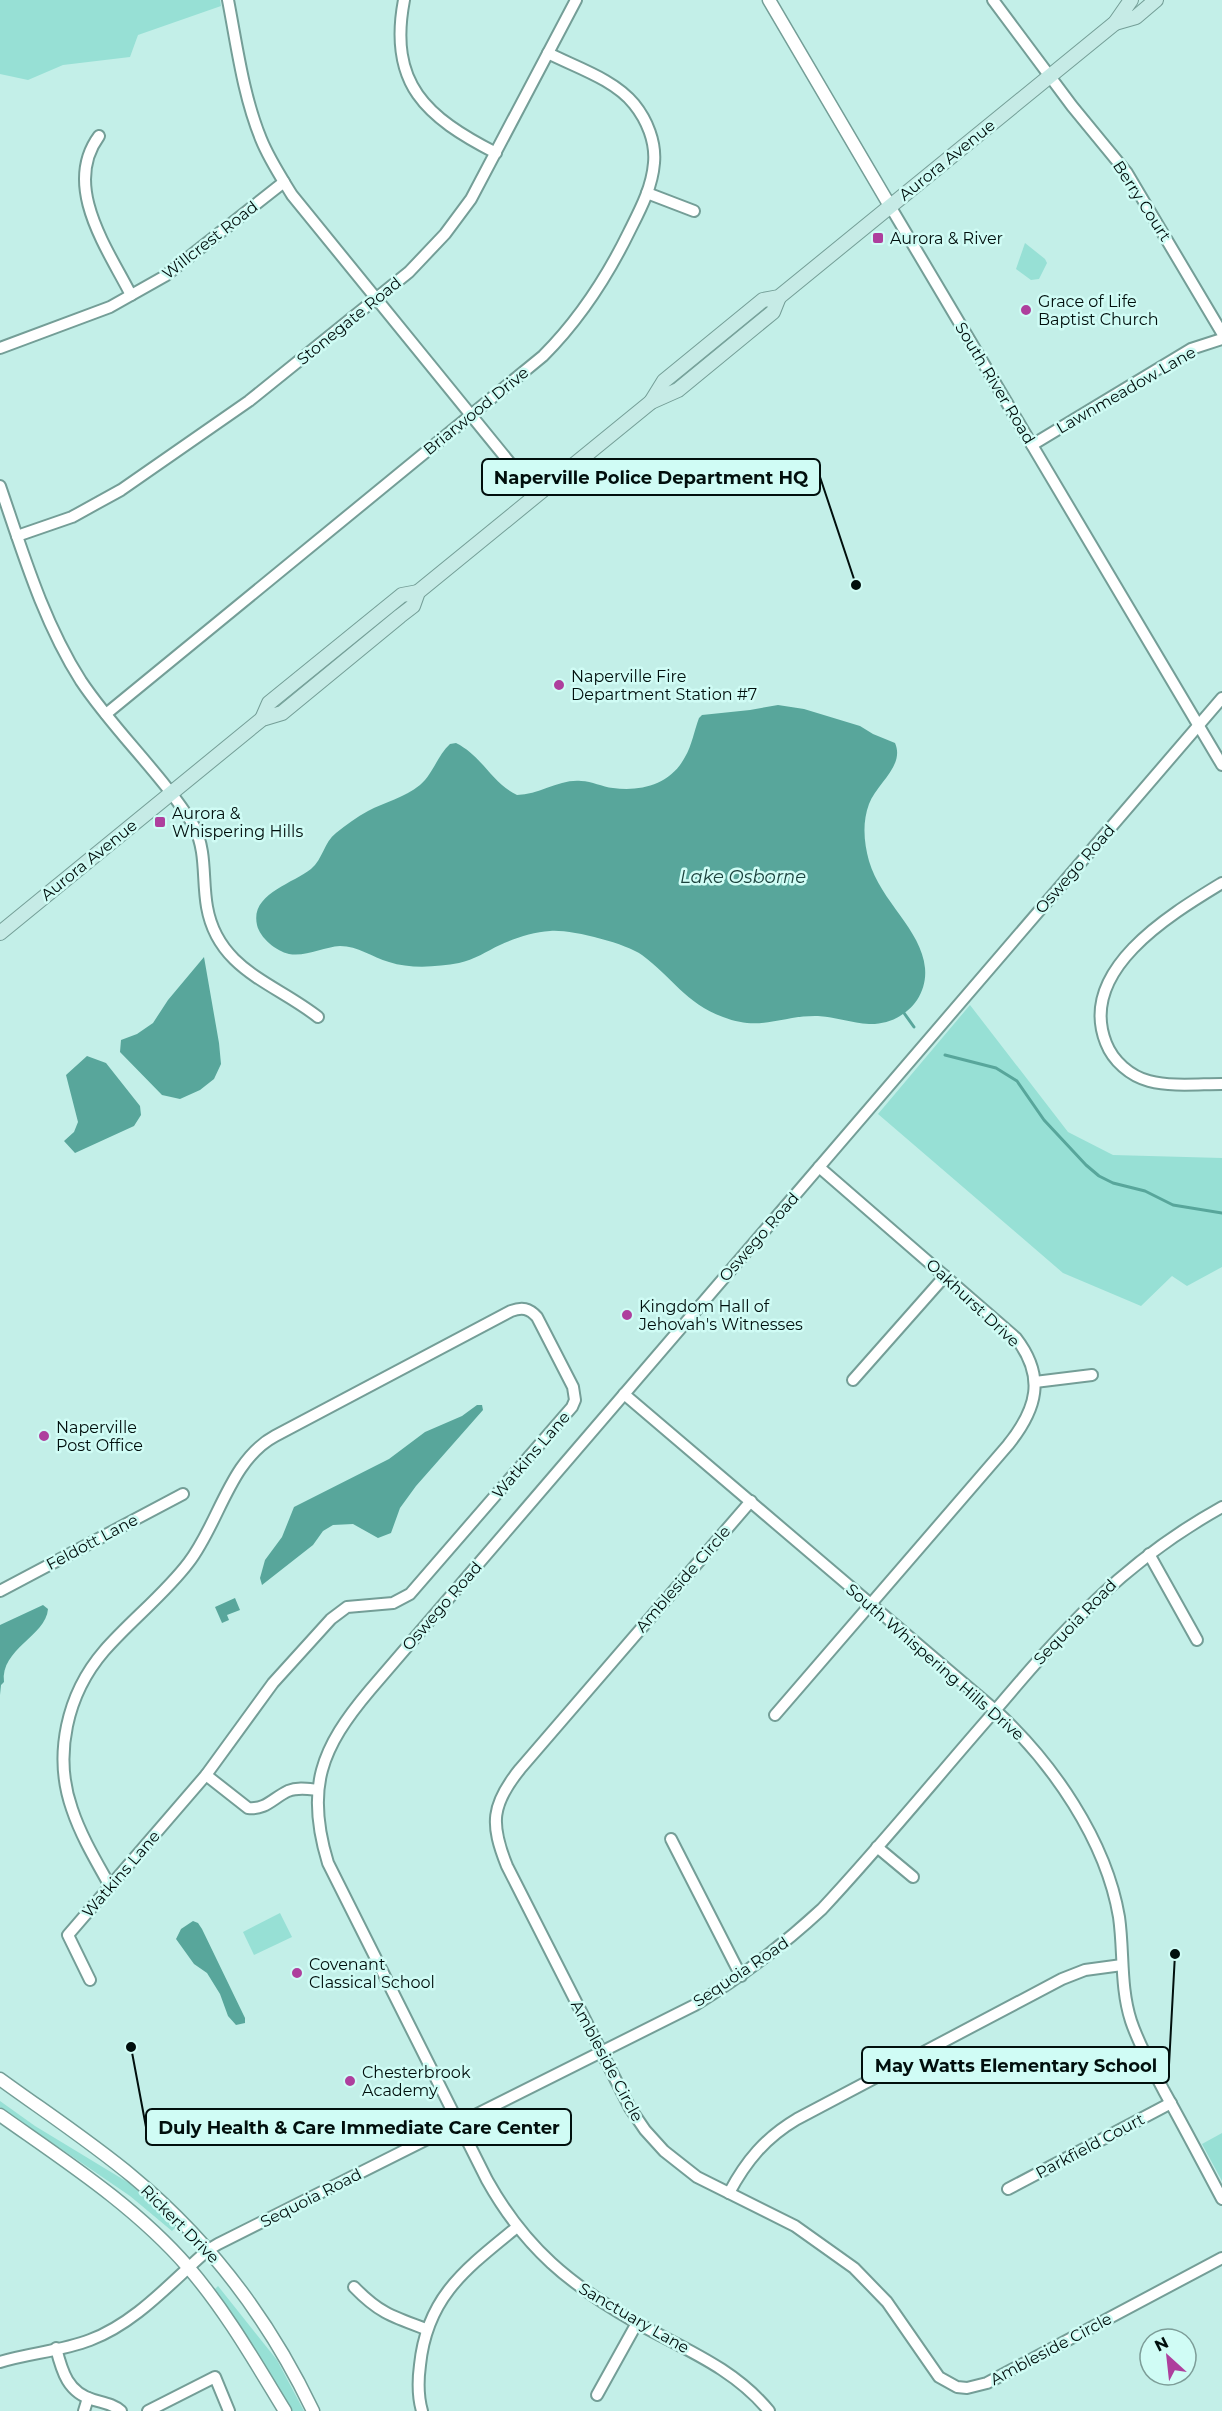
<svg xmlns="http://www.w3.org/2000/svg" width="1222" height="2411" font-family="Montserrat,sans-serif">
<style>
.green{fill:#97e0d5}
.water{fill:#58a69b}
.lines{fill:none;stroke-linecap:round;stroke-linejoin:round}
.stream{stroke:#58a69b;stroke-width:3}
.minor-casing{stroke:#749e97;stroke-width:14}
.tertiary-casing{stroke:#749e97;stroke-width:15}
.secondary-casing{stroke:#749e97;stroke-width:16}
.minor{stroke:#fff;stroke-width:10}
.tertiary{stroke:#fff;stroke-width:12}
.secondary{stroke:#c6ebe6;stroke-width:14}
.poi-dot{fill:#ae3f9d;stroke:#d0fcf5;stroke-width:2}
.labels{text-anchor:middle;dominant-baseline:central;stroke-width:5;stroke-linejoin:round;paint-order:stroke}
.street-label{font-size:16px;fill:#010f0d;stroke:#d0fcf5}
.poi-label{font-size:16px;fill:#010f0d;stroke:#d0fcf5;text-anchor:start}
.water-label{font-size:18px;font-style:italic;fill:#1c423d;stroke:#d0fcf5}
.leader{fill:none;stroke:#010f0d;stroke-width:2}
.callout-dot{fill:#010f0d;stroke:#d0fcf5;stroke-width:2}
.callout{fill:#d0fcf5;stroke:#010f0d;stroke-width:2}
.callout-label{font-size:18px;text-anchor:middle;font-weight:bold;fill:#010f0d}
</style>
<rect width="100%" height="100%" fill="#c3efe8"/>
<g class="green">
<path d="M0,0H220L221,6L138,35L130,57L63,65L28,80L0,74Z"/>
<path d="M1025,243L1045,259L1047,263L1039,279L1031,280L1016,269Z"/>
<path d="M767,305L768,306L671,387L670,385Z"/>
<path d="M405,600L406,602L390,617L277,708V706Z"/>
<path d="M970,1005L1068,1132L1113,1155L1222,1158V1267L1187,1286L1172,1276L1141,1306L1063,1273L878,1114Z"/>
<path d="M280,1913L292,1937L254,1955L243,1932Z"/>
<path d="M0,2101L35,2126L129,2183L176,2227L172,2231L130,2196L0,2107Z"/>
<path d="M1222,2133V2181L1202,2144Z"/>
<path d="M218,2286L277,2360L304,2411H290L264,2365L216,2295L214,2290Z"/>
</g>
<g class="water">
<path d="M778,705L804,709L860,726L873,734L895,743C905,766 877,783 869,804C862,823 864,843 869,861C881,902 921,929 925,968C928,1000 901,1025 869,1024C852,1023 835,1017 818,1016C782,1015 761,1032 723,1017C685,1003 672,977 642,955C625,943 570,929 550,931C533,932 515,938 500,945C487,951 474,960 459,963C437,967 410,969 389,962C372,957 358,946 340,946C324,947 306,957 289,954C276,951 260,938 257,925C250,894 292,884 311,869C323,859 324,842 336,833C346,825 357,817 368,811C385,802 404,798 420,785C433,774 437,756 450,744L456,743C482,756 492,783 517,795C539,795 559,779 581,781C592,781 602,787 613,788C641,792 671,784 685,757C692,745 694,731 699,718L702,715L750,710Z"/>
<path d="M204,957L219,1043L221,1064L214,1079L200,1090L180,1099L162,1095L120,1052L121,1040L137,1034L153,1023L168,1000Z"/>
<path d="M87,1056L106,1063L140,1106L141,1115L134,1126L75,1153L64,1141L74,1132L78,1122L66,1075Z"/>
<path d="M477,1405H482L483,1410L416,1486L400,1508L391,1533L378,1538L353,1524L333,1525L323,1531L313,1545L262,1585L260,1578L265,1560L282,1537L294,1507L389,1459L425,1432L462,1416Z"/>
<path d="M235,1598L240,1610L227,1615L229,1620L222,1623L215,1607Z"/>
<path d="M43,1605L48,1609C46,1636 0,1649 4,1682L1,1685L0,1695V1625Z"/>
<path d="M193,1921L198,1923L202,1929L245,2018V2023L236,2025L228,2016L220,1994L207,1973L194,1964L176,1939L181,1929Z"/>
</g>
<g class="lines">
<g class="stream">
<path d="M904,1013L914,1027"/>
<path d="M945,1055L996,1068L1017,1081L1044,1120L1086,1165L1099,1176L1113,1183L1145,1191L1173,1205L1222,1213"/>
</g>
<defs>
<g id="minor">
<path d="M228,0C237,46 243,95 261,139C269,159 281,177 292,195L536,495"/>
<path d="M404,0C388,84 426,117 496,153"/>
<path d="M993,0L1072,106L1127,173L1222,333"/>
<path d="M99,136C62,186 107,248 131,295"/>
<path d="M647,193L694,211"/>
<path d="M890,206L1222,765"/>
<path d="M0,348L110,307L165,276L284,182"/>
<path d="M1032,445L1191,349L1222,339"/>
<path d="M0,486C23,553 43,621 81,681C115,732 162,774 194,826C207,852 202,879 207,907C218,970 275,983 318,1017"/>
<path d="M17,536L72,517L121,490L249,401L409,272L445,234L471,199L576,0"/>
<path d="M106,714L543,356C580,319 606,279 629,232C640,210 652,188 654,163C656,142 647,120 634,104C614,79 575,67 548,53"/>
<path d="M1222,883C1171,914 1077,970 1106,1043C1113,1061 1130,1076 1149,1081C1172,1087 1198,1084 1222,1084"/>
<path d="M853,1380L945,1276"/>
<path d="M1035,1382L1092,1375"/>
<path d="M624,1394L995,1710C1052,1762 1106,1840 1119,1917C1124,1952 1120,1987 1131,2021C1139,2045 1152,2068 1164,2091C1184,2127 1203,2163 1222,2199"/>
<path d="M751,1501L520,1769C491,1805 490,1824 507,1866L630,2108L645,2130L664,2151L697,2177L795,2226L854,2268L887,2302L939,2377L957,2387L967,2388L987,2383L1222,2258"/>
<path d="M1149,1554L1197,1640"/>
<path d="M0,1591L183,1494"/>
<path d="M775,1715L1008,1445C1037,1409 1046,1377 1016,1338L819,1167"/>
<path d="M206,1775L248,1808C266,1810 273,1798 288,1791C298,1787 308,1789 318,1790"/>
<path d="M671,1839L741,1976"/>
<path d="M877,1847L913,1877"/>
<path d="M90,1980L68,1935L206,1775L273,1683L331,1619L347,1607L393,1603L410,1594L572,1407L575,1400L573,1387L537,1317C529,1308 522,1307 511,1311L275,1436C230,1460 219,1523 189,1562C166,1593 130,1621 104,1651C67,1694 53,1755 72,1809C81,1836 96,1861 110,1886"/>
<path d="M1008,2189L1171,2103"/>
<path d="M729,2193C746,2161 765,2138 797,2119L1062,1979L1085,1970L1122,1965"/>
<path d="M354,2287C379,2313 393,2317 426,2329"/>
<path d="M56,2348C62,2372 68,2393 94,2400C104,2403 113,2404 121,2411"/>
<path d="M0,2362C29,2353 62,2351 90,2340C136,2323 172,2281 208,2250L218,2244L695,2005C741,1977 782,1946 822,1909C881,1846 936,1778 993,1713C1065,1628 1123,1562 1222,1507"/>
<path d="M597,2395L637,2323"/>
<path d="M84,2411L88,2398"/>
<path d="M148,2411L215,2377L229,2411"/>
<path d="M422,2411C418,2397 418,2380 420,2365C427,2296 467,2268 517,2227"/>
<path d="M769,2411C734,2368 684,2349 637,2323C570,2285 525,2248 487,2180L328,1863C305,1788 321,1748 370,1690L1222,698"/>
</g>
<g id="tertiary">
<path d="M769,0L890,206"/>
<path d="M0,2079C44,2111 91,2142 133,2177C210,2241 270,2321 313,2411"/>
<path d="M0,2115C65,2161 135,2206 188,2267C226,2311 255,2362 285,2411"/>
</g>
<g id="secondary">
<path d="M1115,23L1136,17L1156,0"/>
<path d="M651,402L664,381L763,300L779,297L1115,23L1131,0"/>
<path d="M262,719L269,703L402,595L418,592"/>
<path d="M0,933L262,719L282,713L400,616L413,606L418,592L651,402L678,390L773,312L779,297"/>
</g>
</defs>
<use href="#minor" class="minor-casing"/>
<use href="#tertiary" class="tertiary-casing"/>
<use href="#secondary" class="secondary-casing"/>
<use href="#minor" class="minor"/>
<use href="#tertiary" class="tertiary"/>
<use href="#secondary" class="secondary"/>
</g>
<g class="poi-dot">
<rect x="872" y="232" width="12" height="12" rx="3"/>
<circle cx="1026" cy="310" r="6"/>
<circle cx="559" cy="685" r="6"/>
<rect x="154" y="816" width="12" height="12" rx="3"/>
<circle cx="627" cy="1315" r="6"/>
<circle cx="44" cy="1436" r="6"/>
<circle cx="297" cy="1973" r="6"/>
<circle cx="350" cy="2081" r="6"/>
</g>
<g class="labels">
<g class="street-label">
<text transform="translate(947 160) rotate(-39)">Aurora Avenue</text>
<text transform="translate(1142 201) rotate(57)">Berry Court</text>
<text transform="translate(210 240) rotate(-38)">Willcrest Road</text>
<text transform="translate(349 321) rotate(-39)">Stonegate Road</text>
<text transform="translate(995 383) rotate(59)">South River Road</text>
<text transform="translate(1126 390) rotate(-30)">Lawnmeadow Lane</text>
<text transform="translate(476 411) rotate(-39)">Briarwood Drive</text>
<text transform="translate(89 860) rotate(-39)">Aurora Avenue</text>
<text transform="translate(1075 869) rotate(-49)">Oswego Road</text>
<text transform="translate(759 1237) rotate(-49)">Oswego Road</text>
<text transform="translate(973 1303) rotate(43)">Oakhurst Drive</text>
<text transform="translate(531 1455) rotate(-49)">Watkins Lane</text>
<text transform="translate(92 1542) rotate(-28)">Feldott Lane</text>
<text transform="translate(683 1579) rotate(-49)">Ambleside Circle</text>
<text transform="translate(442 1606) rotate(-49)">Oswego Road</text>
<text transform="translate(1075 1622) rotate(-46)">Sequoia Road</text>
<text transform="translate(935 1662) rotate(41)">South Whispering Hills Drive</text>
<text transform="translate(121 1874) rotate(-49)">Watkins Lane</text>
<text transform="translate(741 1972) rotate(-34)">Sequoia Road</text>
<text transform="translate(607 2061) rotate(62)">Ambleside Circle</text>
<text transform="translate(1090 2146) rotate(-28)">Parkfield Court</text>
<text transform="translate(311 2198) rotate(-27)">Sequoia Road</text>
<text transform="translate(180 2224) rotate(45)">Rickert Drive</text>
<text transform="translate(634 2318) rotate(30)">Sanctuary Lane</text>
<text transform="translate(1051 2349) rotate(-28)">Ambleside Circle</text>
</g>
<g class="poi-label">
<text x="890" y="238">Aurora &amp; River</text>
<text x="1038" y="301">Grace of Life<tspan x="1038" dy="18">Baptist Church</tspan></text>
<text x="571" y="676">Naperville Fire<tspan x="571" dy="18">Department Station #7</tspan></text>
<text x="172" y="813">Aurora &amp;<tspan x="172" dy="18">Whispering Hills</tspan></text>
<text x="639" y="1306">Kingdom Hall of<tspan x="639" dy="18">Jehovah's Witnesses</tspan></text>
<text x="56" y="1427">Naperville<tspan x="56" dy="18">Post Office</tspan></text>
<text x="309" y="1964">Covenant<tspan x="309" dy="18">Classical School</tspan></text>
<text x="362" y="2072">Chesterbrook<tspan x="362" dy="18">Academy</tspan></text>
</g>
<g class="water-label">
<text x="743" y="877">Lake Osborne</text>
</g>
</g>
<path class="leader" d="M856 585L820 477M1175 1954L1169 2065M131 2047L146 2127"/>
<g class="callout-dot">
<circle cx="856" cy="585" r="6"/>
<circle cx="1175" cy="1954" r="6"/>
<circle cx="131" cy="2047" r="6"/>
</g>
<g class="callout">
<rect x="482" y="459" width="338" height="36" rx="6"/>
<rect x="862" y="2047" width="307" height="36" rx="6"/>
<rect x="146" y="2109" width="425" height="36" rx="6"/>
</g>
<g class="callout-label">
<text x="651" y="484">Naperville Police Department HQ</text>
<text x="1016" y="2072">May Watts Elementary School</text>
<text x="359" y="2134">Duly Health &amp; Care Immediate Care Center</text>
</g>
<g transform="translate(1168 2357) rotate(333)"><circle r="28" fill="#d0fcf5" stroke="#7d9d98" stroke-width="1.5"/>
<path d="M0-4.5L10 22L0 15L-10 22Z" fill="#ae3f9d"/>
<text y="-9" font-size="16" font-weight="bold" text-anchor="middle" fill="#010f0d">N</text>
</g>
</svg>
